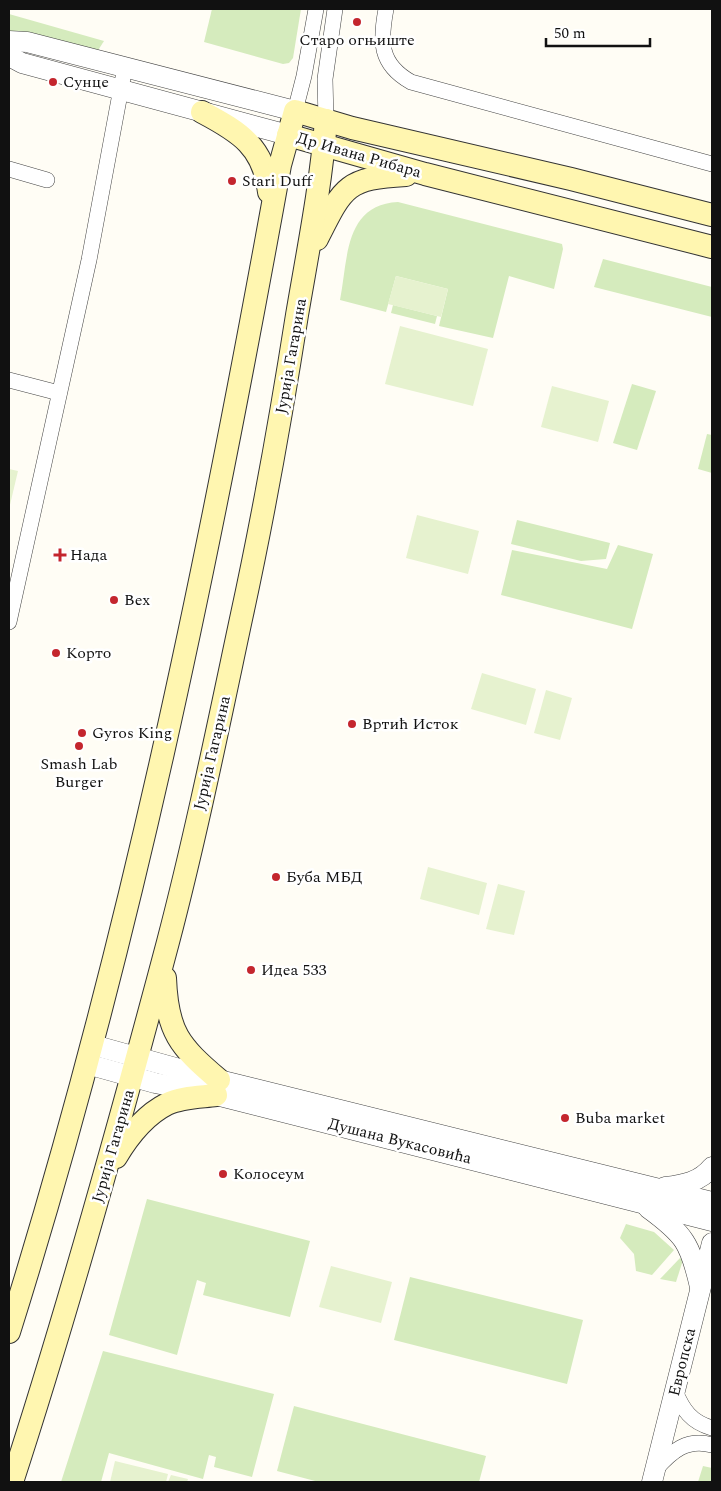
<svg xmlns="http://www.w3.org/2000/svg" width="721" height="1491" font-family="Spectral,serif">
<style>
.green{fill:#d5ebbd}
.pitch{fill:#e6f2cf}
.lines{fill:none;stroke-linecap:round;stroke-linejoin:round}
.minor-casing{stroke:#444;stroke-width:16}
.tertiary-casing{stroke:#444;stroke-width:21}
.secondary-casing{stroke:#333;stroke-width:24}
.minor{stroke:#fff;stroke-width:15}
.tertiary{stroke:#fff;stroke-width:20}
.secondary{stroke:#fff6b0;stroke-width:22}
.poi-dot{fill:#c4262e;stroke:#fff;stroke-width:2}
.labels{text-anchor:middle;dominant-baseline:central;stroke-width:5;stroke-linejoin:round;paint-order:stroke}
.poi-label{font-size:16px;fill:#111;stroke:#fff;text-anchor:start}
.street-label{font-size:16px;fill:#111;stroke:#fff}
</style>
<rect width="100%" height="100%" fill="#fffdf5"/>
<g class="green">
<path d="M212,9H301L293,58L289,63L283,64L204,42Z"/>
<path d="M9,14L104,41L95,55L9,33Z"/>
<path d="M398,202L562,244L563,249L554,289L509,276L493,338L439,326L448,289L396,276L386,312L340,300C348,259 344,205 398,202Z"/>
<path d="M603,259L712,287V317L594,287Z"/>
<path d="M393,305L437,316L435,324L391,313Z"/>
<path d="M632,384L656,391L637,450L613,443Z"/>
<path d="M707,434L712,435V473L698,469Z"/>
<path d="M517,520L610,543L606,559L581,561L511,544Z"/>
<path d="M618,545L653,554L632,629L501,595L512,550L607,569Z"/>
<path d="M147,1199L310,1241L290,1317L203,1295L206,1283L197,1280L177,1355L109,1335Z"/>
<path d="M626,1224L654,1232L674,1250L652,1275L636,1271L634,1254L620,1238Z"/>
<path d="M680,1258L683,1260L676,1282L660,1279Z"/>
<path d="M410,1277L583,1320L567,1384L394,1340Z"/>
<path d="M103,1351L274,1394L252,1477L214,1467L216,1457L209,1455L203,1479L109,1453L101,1482H61Z"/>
<path d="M294,1406L486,1456L479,1482H319L277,1471Z"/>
<path d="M703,1466L712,1468V1482H698Z"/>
</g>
<g class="pitch">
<path d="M396,276L448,289L441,317L388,304Z"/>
<path d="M400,326L488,349L473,406L385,384Z"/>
<path d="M552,386L609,401L598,442L541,427Z"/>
<path d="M9,469L18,471L9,509Z"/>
<path d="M417,515L479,531L468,574L406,558Z"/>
<path d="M482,673L536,689L526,725L471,709Z"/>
<path d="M546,690L572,698L560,740L534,733Z"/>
<path d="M428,867L487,883L479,915L420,899Z"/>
<path d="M498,884L525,891L514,935L486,929Z"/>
<path d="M331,1266L392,1282L381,1323L319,1307Z"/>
<path d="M115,1461L168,1474L166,1482H110Z"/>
<path d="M171,1475L188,1479L187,1482H168Z"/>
</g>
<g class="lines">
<defs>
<g id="minor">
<path d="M386,9C380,41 379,64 411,82L712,164"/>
<path d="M295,111L304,76L316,9"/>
<path d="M326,120L325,79L335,9"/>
<path d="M9,169L47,180"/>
<path d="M9,380L59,393"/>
<path d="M9,622L89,260L125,67"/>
<path d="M675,1391C683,1410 691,1422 712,1428"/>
<path d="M656,1469C672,1451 687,1438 712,1445"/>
</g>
<g id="tertiary">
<path d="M9,41L27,42L295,111"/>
<path d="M9,56L22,63L288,135"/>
<path d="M93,1045L219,1080L712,1202"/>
<path d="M87,1064L155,1083L216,1095L712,1221"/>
<path d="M665,1187C683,1185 700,1182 712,1167"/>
<path d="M648,1208C685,1235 690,1243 700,1287"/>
<path d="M652,1482L712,1243"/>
</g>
<g id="secondary">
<path d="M202,112C240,132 264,147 269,192"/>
<path d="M288,135L425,174L712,247"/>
<path d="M317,239C343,187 346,178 406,175"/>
<path d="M165,978C167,1032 179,1046 219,1080"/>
<path d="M116,1157C128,1137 145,1115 167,1104C181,1097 200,1097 216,1095"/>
<path d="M9,1332C129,950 209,559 280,165L295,111L352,128L571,179L712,215"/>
<path d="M12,1482C70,1304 120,1123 168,942C196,835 218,727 241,619C263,518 281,417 297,315C308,250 321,186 326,120"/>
</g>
</defs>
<use href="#minor" class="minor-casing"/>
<use href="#tertiary" class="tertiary-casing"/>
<use href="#secondary" class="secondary-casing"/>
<use href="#minor" class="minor"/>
<use href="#tertiary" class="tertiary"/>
<use href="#secondary" class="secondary"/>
</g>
<g class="poi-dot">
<circle cx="357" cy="22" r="5"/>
<circle cx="53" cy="82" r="5"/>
<circle cx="232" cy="181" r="5"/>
<path d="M57.5 547.5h5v5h5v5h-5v5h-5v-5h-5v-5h5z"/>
<circle cx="114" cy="600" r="5"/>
<circle cx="56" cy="653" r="5"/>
<circle cx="352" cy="724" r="5"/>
<circle cx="82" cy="733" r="5"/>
<circle cx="79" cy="746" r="5"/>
<circle cx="276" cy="877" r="5"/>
<circle cx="251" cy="970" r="5"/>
<circle cx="565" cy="1118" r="5"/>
<circle cx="223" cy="1174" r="5"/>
</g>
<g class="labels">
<g class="poi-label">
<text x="357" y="40" text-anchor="middle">Старо огњиште</text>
<text x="63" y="82">Сунце</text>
<text x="242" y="181">Stari Duff</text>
<text x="70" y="555">Нада</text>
<text x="124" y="600">Bex</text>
<text x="66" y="653">Корто</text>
<text x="362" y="724">Вртић Исток</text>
<text x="92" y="733">Gyros King</text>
<text x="79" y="764" text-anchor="middle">Smash Lab<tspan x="79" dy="18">Burger</tspan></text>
<text x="286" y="877">Буба МБД</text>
<text x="261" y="970">Идеа 533</text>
<text x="575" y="1118">Buba market</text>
<text x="233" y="1174">Колосеум</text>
</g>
<g class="street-label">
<text transform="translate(359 155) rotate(16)">Др Ивана Рибара</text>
<text transform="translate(291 356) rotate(-80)">Јурија Гагарина</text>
<text transform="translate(212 753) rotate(-77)">Јурија Гагарина</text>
<text transform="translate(400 1141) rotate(14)">Душана Вукасовића</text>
<text transform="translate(113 1146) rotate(-74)">Јурија Гагарина</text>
<text transform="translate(682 1362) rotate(-76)">Европска</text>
</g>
</g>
<rect width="721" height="1491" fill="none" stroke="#111111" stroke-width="20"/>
<path d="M546 38v8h104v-8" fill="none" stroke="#111111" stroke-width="2.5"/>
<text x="554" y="38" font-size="15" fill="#111111" stroke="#ffffff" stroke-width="4" paint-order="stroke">50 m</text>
</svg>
